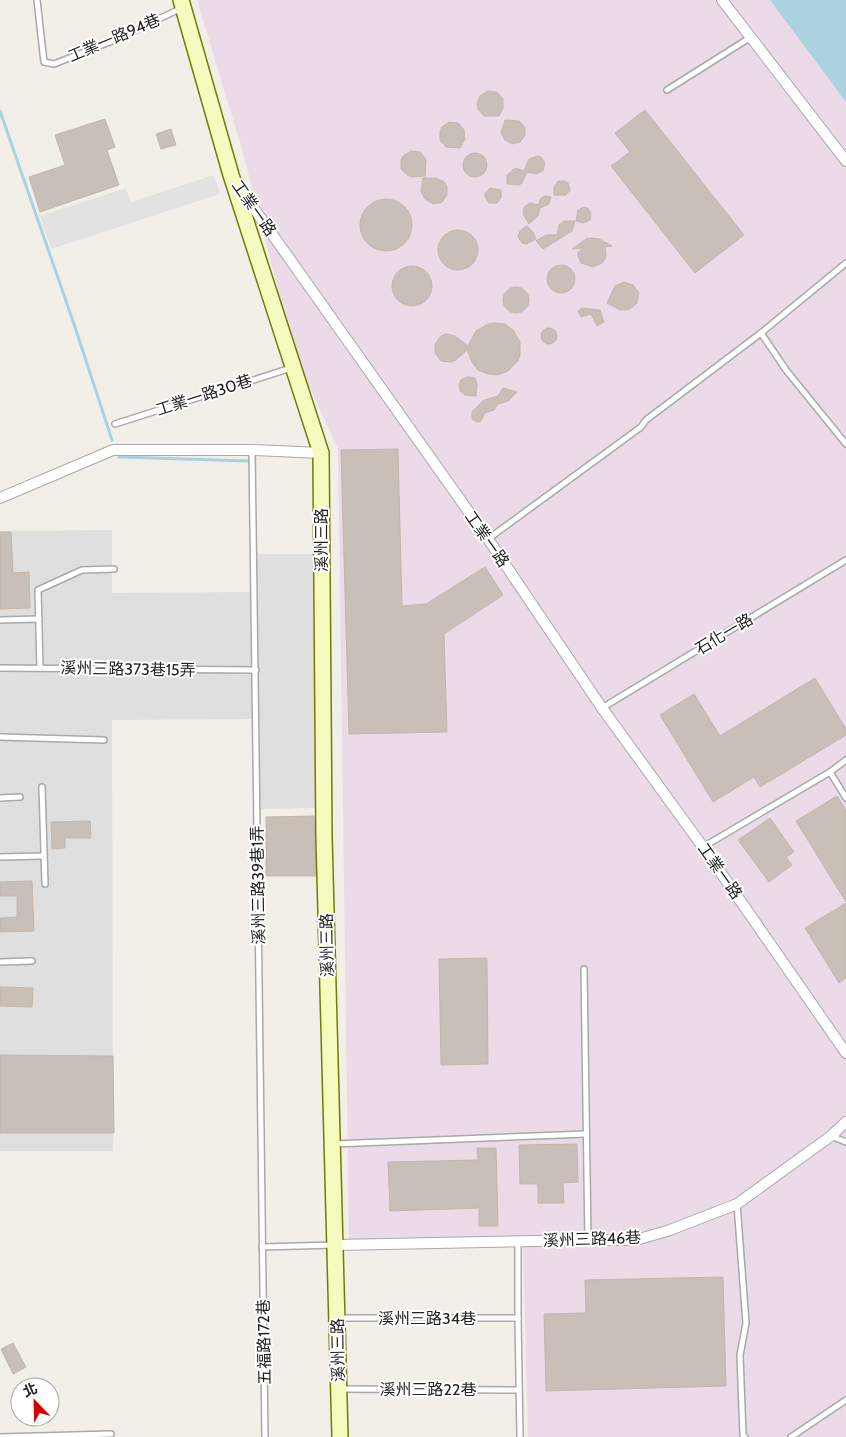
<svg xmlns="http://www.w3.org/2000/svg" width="846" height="1437" font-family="Cabin,'Noto Sans TC',sans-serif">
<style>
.residential{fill:#e0dfdf}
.industrial{fill:#ebdbe8}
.parking{fill:#e2e2e2}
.water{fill:#aad3df}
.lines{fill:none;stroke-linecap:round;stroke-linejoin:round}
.stream{stroke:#aad3df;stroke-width:3}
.building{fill:#c7bfb8;stroke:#c4b6ab}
.lane-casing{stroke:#a9a9a9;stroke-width:8}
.street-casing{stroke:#a9a9a9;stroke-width:12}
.secondary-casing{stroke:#707d05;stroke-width:18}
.lane{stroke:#fff;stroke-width:5}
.street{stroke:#fff;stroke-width:10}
.secondary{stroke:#f7fabf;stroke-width:15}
.labels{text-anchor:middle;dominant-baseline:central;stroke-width:4;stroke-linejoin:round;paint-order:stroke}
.street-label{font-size:16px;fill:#222;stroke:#fff}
</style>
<rect width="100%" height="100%" fill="#f2efe9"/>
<path class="residential" d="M112,530V593L251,592L252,554H321V808L253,809V719L112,720L113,1151H0V531Z"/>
<path class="industrial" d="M197,0H846V1437H528L523,1247L349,1249L338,449L295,356L243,153Z"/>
<path class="parking" d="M214,175L220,194L51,249L40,216L126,188L131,202Z"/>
<path class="water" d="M770,0H846V102Z"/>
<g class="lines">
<g class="stream">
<path d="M0,111L74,324L112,440"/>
<path d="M119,457L249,461"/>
</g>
</g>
<g class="building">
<path d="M488,91L497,92L503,99V108L499,116H484L478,109L477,104L480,96Z"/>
<path d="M645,110L744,235L695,273L611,166L630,152L615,133Z"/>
<path d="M105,119L115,147L107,150L119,185L40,212L29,177L65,165L55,135Z"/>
<path d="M505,120L519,121L525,127V135L520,142L512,144L505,140L501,133Z"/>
<path d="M449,122L458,123L464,130L465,139L460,148L446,147L440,140V131L442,127Z"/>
<path d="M171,129L176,145L161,149L156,134Z"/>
<path d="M411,151L420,152L426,159L425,176L412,177L407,175L401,169V160L403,156Z"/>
<circle cx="475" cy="165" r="12"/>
<path d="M537,156L541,157L545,163L543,171L536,174L527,172L522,183L519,185L507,184V175L515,168L524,171L529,159Z"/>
<path d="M423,178H436L444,182L447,186V195L442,202L433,204L425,199L421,191Z"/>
<path d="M558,181H565L568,183L570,190L566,195H554V187Z"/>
<path d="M490,188L501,190V198L497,203H489L485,197V194Z"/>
<path d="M545,196L551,197L549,204L540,208L538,216L529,224L523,214L524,207L530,203L539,205L540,199Z"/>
<circle cx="386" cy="225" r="26"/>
<path d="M584,207L588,208L591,214L590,220L583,223L576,221L578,210Z"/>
<path d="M564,221H575L572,231L543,249L536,241L546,235H557L559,225Z"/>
<path d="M527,226L533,232L536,239L526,244L522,243L518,237L520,231Z"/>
<circle cx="458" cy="250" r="20"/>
<path d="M591,238L599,239L612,246L605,247L606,254L605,259L602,263L593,267L581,263L578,256V252L585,248L572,249L586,239Z"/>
<circle cx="561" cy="279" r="14"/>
<circle cx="412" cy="286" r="20"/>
<path d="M624,282L633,285L639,293L637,303L630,309L625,310H620L607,303L615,286Z"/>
<circle cx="516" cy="300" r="13"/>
<path d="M582,308L600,310L604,322L597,326L591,314L581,317L578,311Z"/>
<path d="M494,323L505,324L513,330L520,342V355L518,361L508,371L498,375L488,374L478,370L472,362L467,350L456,360L451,362L441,361L435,353V344L441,336L446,334L455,336L468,346L476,331L488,324Z"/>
<circle cx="549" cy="336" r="8"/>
<path d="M467,377L475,378L477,385L476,396L465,395L460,391L459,384L461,380Z"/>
<path d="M503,388L517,392L508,401L498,404L494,410L485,413L481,421L478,422L472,419V412L484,400L498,396Z"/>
<path d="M398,449L402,606L426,604L485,567L503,595L444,634L447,732L349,734L341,450Z"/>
<path d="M0,532H11L13,573L29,572L30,608L0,609Z"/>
<path d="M815,678L846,729V735L760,787L754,777L713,802L660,715L694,694L720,736Z"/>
<path d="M837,796L846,810V902L796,821Z"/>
<path d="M314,816L316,876H266V817Z"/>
<path d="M770,818L794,852L786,857L792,865L769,882L738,840Z"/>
<path d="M90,821L91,838H65V848L52,849L51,822Z"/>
<path d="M32,881L34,931L0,932V918L17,917V896H0V882Z"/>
<path d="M846,903V978L839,983L805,928Z"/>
<path d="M487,958L488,1064L441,1065L439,959Z"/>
<path d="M0,987L33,988L32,1007L0,1006Z"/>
<path d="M0,1055L113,1056L114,1133H0Z"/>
<path d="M577,1144L578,1182L563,1183L564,1203H538V1184H520L519,1145Z"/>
<path d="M477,1148H496L498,1226H479V1208L390,1211L388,1162L478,1160Z"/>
<path d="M723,1277L726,1386L546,1391L544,1314L586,1313L585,1280Z"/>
<path d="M13,1343L26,1367L13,1374L1,1349Z"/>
</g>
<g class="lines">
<defs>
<g id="lane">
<path d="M37,0L44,62L54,64L112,41L182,8"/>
<path d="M667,90L751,37"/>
<path d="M761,333L786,370L846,444"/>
<path d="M115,424L291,368"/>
<path d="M252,450L265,1437"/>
<path d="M488,539L641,427L646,420L761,333L846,263"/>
<path d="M0,620L39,619"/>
<path d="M0,668L256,670"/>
<path d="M40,668L38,590L82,570L114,569"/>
<path d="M602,708L846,560"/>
<path d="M0,737L104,740"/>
<path d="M830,772L846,798"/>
<path d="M42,787L45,884"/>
<path d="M0,798L20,797"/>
<path d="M703,847L830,772L846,760"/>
<path d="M0,857L44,856"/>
<path d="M0,962L32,961"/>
<path d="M584,969L588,1240"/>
<path d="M831,1136L846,1142"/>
<path d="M334,1144L586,1134"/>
<path d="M737,1204L746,1323L740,1355L743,1435L745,1437"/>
<path d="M518,1242V1318L520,1437"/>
<path d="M262,1247L334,1245"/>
<path d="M337,1318H518"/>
<path d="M341,1389L519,1390"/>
<path d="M0,1437L111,1434"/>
<path d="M791,1437L846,1400"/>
</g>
<g id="street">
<path d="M722,0L846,161"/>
<path d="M238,186L488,539L602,708L703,847L846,1053"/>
<path d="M0,498L113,450H252L321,453"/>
<path d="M336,1245L588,1240H636L670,1230L737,1204L831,1136L846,1122"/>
</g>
<path id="secondary" d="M181,0L231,175L321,453L324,837L340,1437"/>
</defs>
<use href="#lane" class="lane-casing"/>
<use href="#street" class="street-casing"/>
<use href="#secondary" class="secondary-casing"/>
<use href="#lane" class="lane"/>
<use href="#street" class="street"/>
<use href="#secondary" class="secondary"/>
</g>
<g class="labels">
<g class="street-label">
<text transform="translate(114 38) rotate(-23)">工業一路94巷</text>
<text transform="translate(254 208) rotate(55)">工業一路</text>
<text transform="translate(204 395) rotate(-18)">工業一路30巷</text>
<text transform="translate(487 539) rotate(55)">工業一路</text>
<text transform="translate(321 540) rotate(-90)">溪州三路</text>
<text transform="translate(724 634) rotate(-31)">石化一路</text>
<text transform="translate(128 669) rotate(1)">溪州三路373巷15弄</text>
<text transform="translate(720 871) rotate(55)">工業一路</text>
<text transform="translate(258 885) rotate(-91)">溪州三路39巷1弄</text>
<text transform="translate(327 945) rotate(-91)">溪州三路</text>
<text transform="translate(592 1239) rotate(-2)">溪州三路46巷</text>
<text x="427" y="1318">溪州三路34巷</text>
<text transform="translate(264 1342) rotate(-91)">五福路172巷</text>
<text transform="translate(338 1350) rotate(-91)">溪州三路</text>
<text x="428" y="1389">溪州三路22巷</text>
</g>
</g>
<g transform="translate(35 1402) rotate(337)"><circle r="24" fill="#ffffff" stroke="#a7a7a7"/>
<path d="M0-4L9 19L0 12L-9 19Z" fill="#d40000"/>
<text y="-8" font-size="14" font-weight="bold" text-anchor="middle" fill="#222222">北</text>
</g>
</svg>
